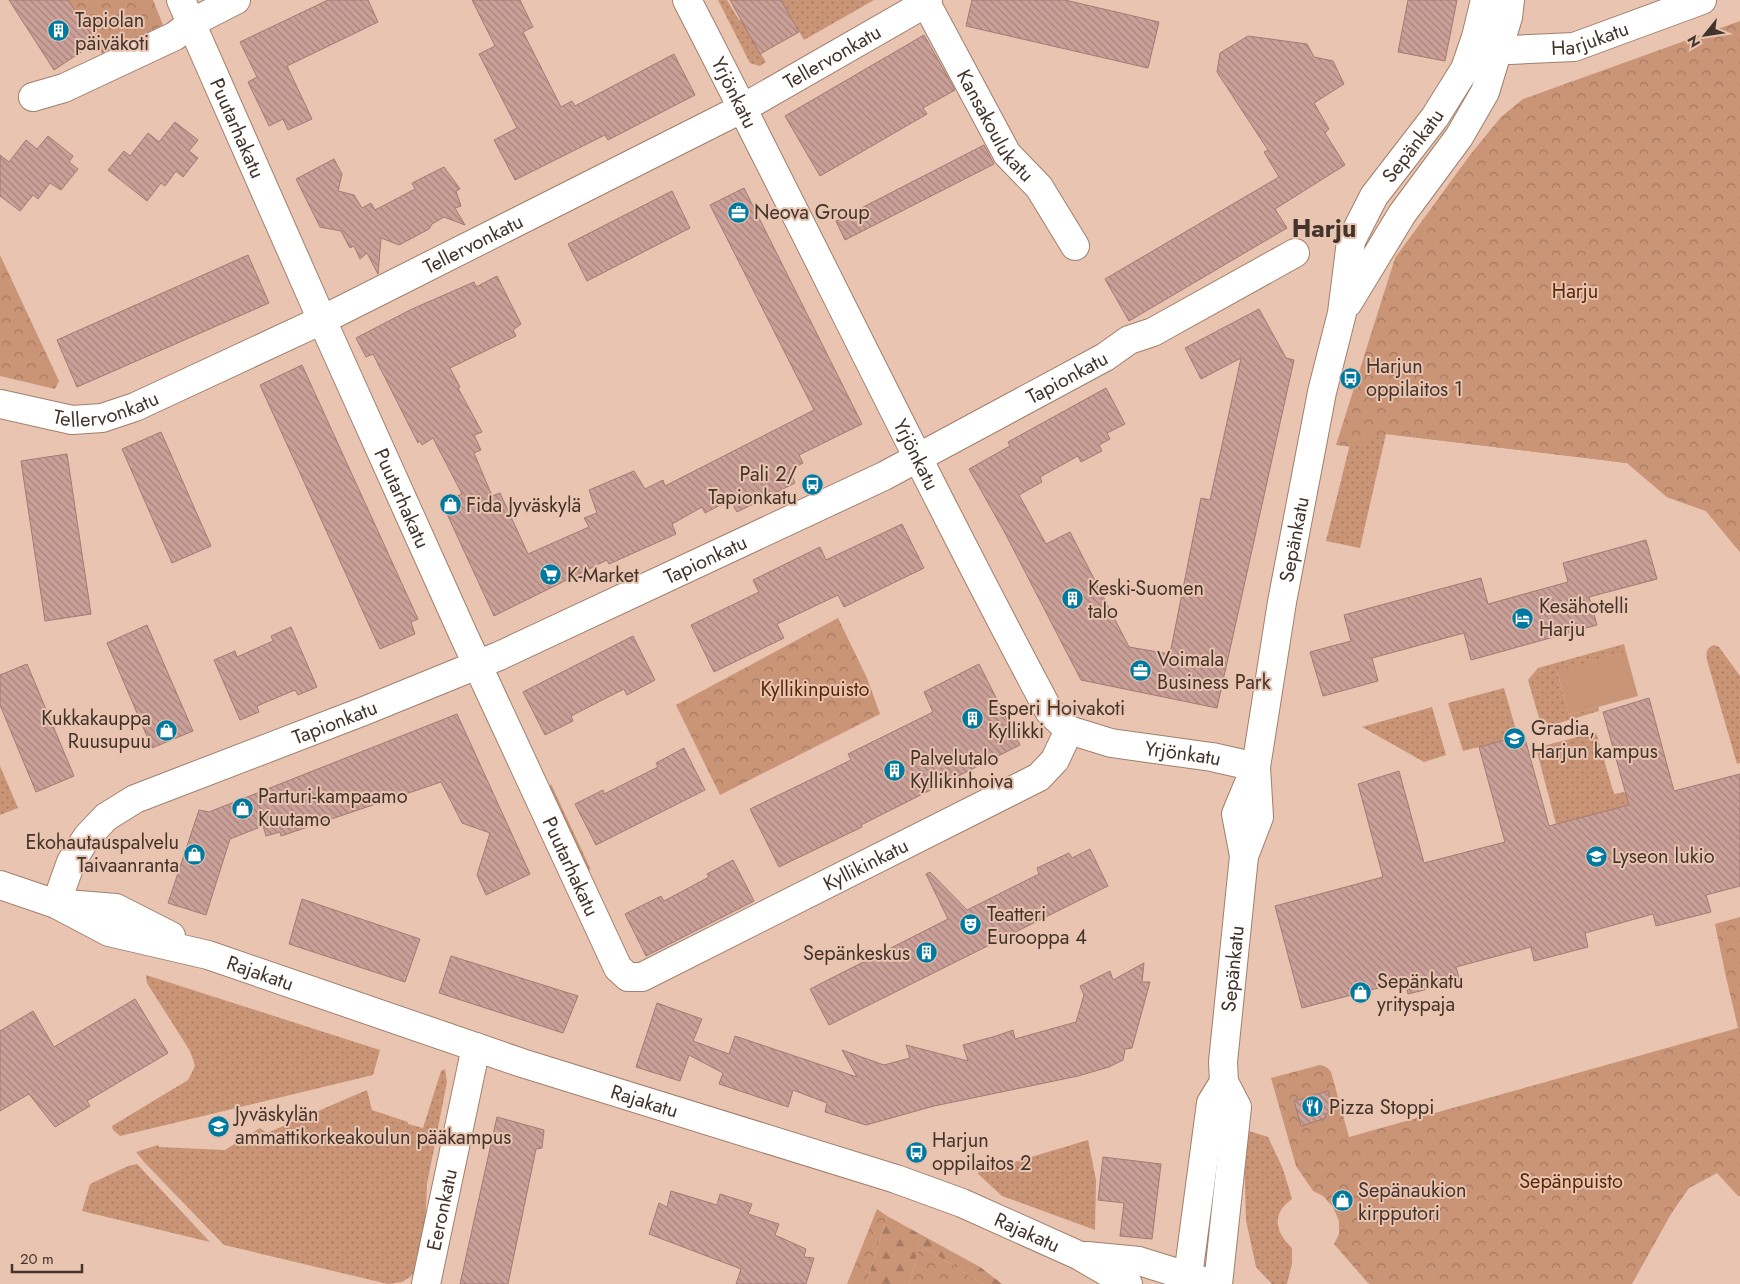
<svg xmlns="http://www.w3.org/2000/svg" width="1740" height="1284" font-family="Jost,sans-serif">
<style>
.grass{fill:url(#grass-dots)}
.forest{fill:url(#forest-firs)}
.park{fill:url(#park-crowns)}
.pitch{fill:#ca9476}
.building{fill:url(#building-back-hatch);stroke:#a37b74}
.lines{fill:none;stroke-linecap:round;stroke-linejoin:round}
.minor-casing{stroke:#a17f6c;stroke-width:30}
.major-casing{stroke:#a17f6c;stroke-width:30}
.minor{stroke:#fff;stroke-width:28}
.major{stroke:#fff;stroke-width:28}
.labels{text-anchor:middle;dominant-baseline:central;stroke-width:4;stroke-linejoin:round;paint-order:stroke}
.poi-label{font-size:20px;fill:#42332b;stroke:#e9c4b0;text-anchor:start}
.street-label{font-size:20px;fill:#42332b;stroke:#e9c4b0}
.park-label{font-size:20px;fill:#582704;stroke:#e9c4b0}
.district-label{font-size:25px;font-weight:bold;fill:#42332b;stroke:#e9c4b0}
</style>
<defs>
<pattern id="grass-dots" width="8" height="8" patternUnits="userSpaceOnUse" patternTransform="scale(1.25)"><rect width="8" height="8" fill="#ca9476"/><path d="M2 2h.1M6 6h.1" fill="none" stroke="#a67961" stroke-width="1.8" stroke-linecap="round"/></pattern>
<pattern id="forest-firs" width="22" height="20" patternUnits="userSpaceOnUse" patternTransform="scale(1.25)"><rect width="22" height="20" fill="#ca9476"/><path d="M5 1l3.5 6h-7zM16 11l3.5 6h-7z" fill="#a67961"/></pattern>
<pattern id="park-crowns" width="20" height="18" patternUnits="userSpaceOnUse" patternTransform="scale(1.25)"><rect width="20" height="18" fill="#ca9476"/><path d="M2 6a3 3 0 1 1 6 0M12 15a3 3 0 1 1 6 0" fill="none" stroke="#a67961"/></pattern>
<pattern id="building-back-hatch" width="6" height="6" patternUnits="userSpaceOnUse" patternTransform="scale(1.25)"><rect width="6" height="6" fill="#caa098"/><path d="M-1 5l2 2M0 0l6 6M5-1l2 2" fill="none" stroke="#a6837c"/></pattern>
</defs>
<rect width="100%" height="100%" fill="#e9c4b0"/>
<g class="grass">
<path d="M718,0H727L739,20L746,16L749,35L766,62L760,66L750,63Z"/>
<path d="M781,0H874L804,40Z"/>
<path d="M1509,421L1740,501V552L1706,511L1667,497L1627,463L1386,434L1360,548L1326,541L1351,440L1365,434Z"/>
<path d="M1624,644L1626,652L1557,672L1569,715L1598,707L1599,711L1542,728L1528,680L1538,668Z"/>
<path d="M1714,645L1719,647L1740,676V763L1737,764L1707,660C1706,652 1706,648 1714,645Z"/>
<path d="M1504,688L1518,737L1463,751L1448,703Z"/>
<path d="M1432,707L1446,755L1424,762L1362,727Z"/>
<path d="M1596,732L1614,794L1625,792L1629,805L1556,824L1536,748Z"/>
<path d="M0,766L18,808L0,815Z"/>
<path d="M551,784L591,870L582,867L547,791Z"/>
<path d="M146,975L380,1050L373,1075L120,1136L113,1130L112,1126L188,1080L195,1066L190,1051L147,983Z"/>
<path d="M445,1069L447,1082L427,1184L425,1229L419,1267L410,1277L402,1282L388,1284L224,1245L144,1162L136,1152L158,1145L159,1147L225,1150L260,1128L267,1133L367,1090L372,1110L408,1122V1124L423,1128L441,1071Z"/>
<path d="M1249,1131L1268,1137L1283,1169L1292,1199C1271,1214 1275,1232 1292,1248V1264L1287,1284H1272L1256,1267L1246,1220L1244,1151Z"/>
<path d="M1088,1140L1096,1180L1095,1230L1002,1196L977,1173Z"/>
<path d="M137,1164L210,1242L82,1211L90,1184L128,1166Z"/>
</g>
<path class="forest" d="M887,1216L980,1267L1002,1284H983L920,1245L909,1284H866Z"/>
<g class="park">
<path d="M68,0H153L163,25L103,55Z"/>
<path d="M1740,21V552L1706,511L1667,497L1627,463L1386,434L1353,447L1336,445L1395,258L1470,155L1501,117L1523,99Z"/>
<path d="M0,255L59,381L55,389L0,376Z"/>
<path d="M838,618L867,678L880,714L720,795L676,705Z"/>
<path d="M1740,917V1196H1738L1717,1173L1689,1188L1671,1214L1632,1284H1370L1367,1282L1334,1244L1339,1234V1221L1333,1207L1323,1196L1313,1191L1296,1166L1271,1078L1320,1065C1326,1066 1328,1068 1331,1072L1349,1137L1738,1028L1726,977L1715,924Z"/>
<path d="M877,1209L887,1216L866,1284H847Z"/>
<path d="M920,1245L983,1284H909Z"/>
</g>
<path class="pitch" d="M1626,652L1638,696L1569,715L1557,671Z"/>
<g class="building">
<path d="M9,0H68L96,42L54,70Z"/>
<path d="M328,0H368L378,22L287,66L312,119L288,130L283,119L269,126L248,82L257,77L240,42Z"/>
<path d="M472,0H520L533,27L523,32L561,107L572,101L575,106L674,54L695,95L608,140L605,135L515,180L494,140L517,128L479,54L495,46Z"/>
<path d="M730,0H781L799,32L760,54Z"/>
<path d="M972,0H1065L1159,22L1148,68L966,26Z"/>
<path d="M1408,0H1457L1445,61L1398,52Z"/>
<path d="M924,35L955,90L923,108L927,114L820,176L785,116Z"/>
<path d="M1248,36L1307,44L1314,57L1333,61L1344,84L1314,103L1329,129L1325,133L1345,165L1275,209L1287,228L1129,321L1105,279L1279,177L1264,152L1268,150L1217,72L1220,53Z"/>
<path d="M175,122L198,140L189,151L198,158L183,177L176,171L165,186L161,183L147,201L108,170L124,151L130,156L148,133L159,142Z"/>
<path d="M48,136L73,156L69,162L78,169L61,190L50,183L38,199L33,195L20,211L0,196V155L9,162L26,140L37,149Z"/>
<path d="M984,145L994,164L845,240L836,221Z"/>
<path d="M334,159L342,174L338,191L354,195L362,208L371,203L375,210L415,189L412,183L444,167L460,189L456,191L461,206L455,208L465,225L444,217L432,224L429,229L399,245L381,238L378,274L367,253L360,259L354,246L350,248L341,231L320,227L296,179Z"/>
<path d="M744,188L862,424L799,455L803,463L789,470L795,483L737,512L730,500L705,513L702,507L672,524L676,534L609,564L607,560L494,616L442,503L462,494L433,438L422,445L420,441L418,443L373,354L366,357L356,338L412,309L474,282L476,287L497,276L521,324L513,330L516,336L450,368L460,387L458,388L482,432L474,435L481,450L474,453L492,496L500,493L528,554L589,527L584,518L597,513L589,490L634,471L645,489L663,480L665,486L814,410L710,205Z"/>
<path d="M672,191L690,228L587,281L568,244Z"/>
<path d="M248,255L269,303L77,387L57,340Z"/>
<path d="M1259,309L1286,358L1294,360L1217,708L1081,680L1005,533L969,469L1010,446L1008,442L1106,388L1125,424L1107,433L1110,439L1099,445L1102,451L1081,462L1078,456L1040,477L1042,482L1019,495L1046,544L1070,532L1129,647L1170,654L1201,498L1210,500L1241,358L1201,379L1185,348Z"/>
<path d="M302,365L418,619L411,622L415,634L380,649L260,385Z"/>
<path d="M161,432L211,546L172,563L122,449Z"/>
<path d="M67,454L91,614L45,621L21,461Z"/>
<path d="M902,524L924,568L844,607L838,595L777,624L784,638L714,672L691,625L759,592L753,580L820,547L826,560Z"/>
<path d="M1646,540L1657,579L1589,597L1597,625L1471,660L1464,633L1372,658L1378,681L1323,696L1310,652L1351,641L1344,615L1481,578L1488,604L1568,582L1563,563Z"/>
<path d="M147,625L193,731L152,748L107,643Z"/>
<path d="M291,627L317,687L298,695L295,690L257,706L259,712L240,720L214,660L235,651L237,657L273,641L271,636Z"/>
<path d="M633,636L655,680L627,695L624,689L571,716L573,721L545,735L523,692Z"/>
<path d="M27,664L74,776L36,792L0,705V675Z"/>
<path d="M979,664L1020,745L861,825L862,827L779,867L750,809L851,760L848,754L933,712L924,692Z"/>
<path d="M1649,698L1674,791L1740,774V886L1706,895L1711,912L1656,926L1653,914L1585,933L1588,947L1534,961L1531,947L1456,967L1460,981L1408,994L1405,981L1302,1008L1275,906L1383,877L1358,784L1399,771L1424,863L1505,842L1479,747L1524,735L1549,826L1629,805L1603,712Z"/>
<path d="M457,714L530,874L486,895L477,875L490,833L462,823L441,782L281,836L280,832L266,836L263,826L230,839L206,915L168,903L199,810L209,812Z"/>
<path d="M684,748L705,790L596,845L575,804L603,790L604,794L658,767L656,763Z"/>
<path d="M1090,849L1108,886L829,1025L810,989L948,919L926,874L930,872L967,910L1039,874L1037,868L1069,853L1072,858Z"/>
<path d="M733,860L754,901L646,956L625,914L661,896L664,901L709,877L707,874Z"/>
<path d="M302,899L420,939L405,982L289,944Z"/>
<path d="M451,956L578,996L563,1033L439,993Z"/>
<path d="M1144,963L1142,982H1150L1132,1048L1125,1049L1123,1060L1109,1067L1078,1076L934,1106L866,1125L825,1112L827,1103L793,1090L788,1107L719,1084L723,1073L689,1055L680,1081L636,1067L657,1003L702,1019L693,1041L729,1054L735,1036L857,1077L842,1050L884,1065L910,1058L906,1045L968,1061L963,1045L996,1036L1013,1030L1015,1039L1076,1022L1084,995L1080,986L1110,971L1113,980Z"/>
<path d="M135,999L168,1053L87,1101L90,1106L55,1127L29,1094L0,1111V1031L33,1011L54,1047Z"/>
<path d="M1328,1091L1333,1111L1325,1114L1326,1118L1301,1126L1294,1101Z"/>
<path d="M497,1117L544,1130L542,1148L536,1149L508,1284H460Z"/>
<path d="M1103,1157L1161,1164L1152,1239L1120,1236L1124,1203L1098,1200Z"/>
<path d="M671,1191L717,1205L720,1194L752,1204L748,1214L779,1224L775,1235L806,1249L804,1257L814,1258L806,1284H736L741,1269L649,1234L659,1203L667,1207Z"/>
</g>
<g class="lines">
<defs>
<g id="minor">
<path id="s1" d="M181,0L322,320L464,636L618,968L628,977H642L1039,777L1055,760L1069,730"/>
<path id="s2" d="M687,0C809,236 924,477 1049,711L1069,730L1111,743L1212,757L1256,767"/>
<path id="s3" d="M926,3L1007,154L1039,187L1075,246"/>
<path id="s4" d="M1482,40L1510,50L1574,47L1702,0"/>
<path d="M33,97L64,88L175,36L191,23L236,0"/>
<path d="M1348,303L1402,214L1459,137L1485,92L1508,17L1510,0"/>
<path id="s5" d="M0,404L72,420L102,418L135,407L322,320L743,108L926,3L928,0"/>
<path d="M1244,856L1236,814L1253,773"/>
<path id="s6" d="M56,904L71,862L87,837L106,817L135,799L364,711L499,656L884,476L1105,357L1129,340L1153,332L1295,253"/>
<path id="s7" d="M426,1284L476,1047"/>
<path d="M1189,1284L1188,1276L1211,1103L1224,1082"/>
<path id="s8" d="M1218,1284L1237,1107L1224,1082L1223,1062L1244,856L1259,817L1256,767L1282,602L1322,392L1342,313L1351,241L1374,196L1435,117L1465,69L1476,37L1485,0"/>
</g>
<g id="major">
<path id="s9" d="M0,885L56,904L109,932L208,955L522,1063L896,1179L962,1203L1078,1255L1128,1284"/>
<path d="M66,904L116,908L171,936"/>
<path d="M1087,1256L1139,1261L1213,1284"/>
</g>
</defs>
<use href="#minor" class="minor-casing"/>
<use href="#major" class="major-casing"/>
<use href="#minor" class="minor"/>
<use href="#major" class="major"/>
</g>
<defs>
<symbol id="building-disc" viewBox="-11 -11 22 22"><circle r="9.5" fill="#0079a1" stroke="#e9c4b0"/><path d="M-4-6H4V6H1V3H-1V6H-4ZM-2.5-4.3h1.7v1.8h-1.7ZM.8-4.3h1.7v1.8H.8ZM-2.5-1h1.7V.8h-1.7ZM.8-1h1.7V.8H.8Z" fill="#fff"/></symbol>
<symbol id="office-disc" viewBox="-11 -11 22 22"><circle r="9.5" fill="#0079a1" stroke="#e9c4b0"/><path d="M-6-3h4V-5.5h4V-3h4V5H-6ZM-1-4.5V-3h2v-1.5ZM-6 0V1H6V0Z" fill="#fff"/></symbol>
<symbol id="bus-disc" viewBox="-11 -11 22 22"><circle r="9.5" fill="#0079a1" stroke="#e9c4b0"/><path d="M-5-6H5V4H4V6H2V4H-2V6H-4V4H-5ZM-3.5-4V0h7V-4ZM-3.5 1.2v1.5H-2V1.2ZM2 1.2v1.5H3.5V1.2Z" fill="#fff"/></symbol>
<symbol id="shop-disc" viewBox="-11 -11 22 22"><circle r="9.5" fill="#0079a1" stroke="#e9c4b0"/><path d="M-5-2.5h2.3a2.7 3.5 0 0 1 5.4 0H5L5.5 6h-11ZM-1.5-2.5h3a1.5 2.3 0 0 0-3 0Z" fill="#fff"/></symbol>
<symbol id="supermarket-disc" viewBox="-11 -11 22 22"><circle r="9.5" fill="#0079a1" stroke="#e9c4b0"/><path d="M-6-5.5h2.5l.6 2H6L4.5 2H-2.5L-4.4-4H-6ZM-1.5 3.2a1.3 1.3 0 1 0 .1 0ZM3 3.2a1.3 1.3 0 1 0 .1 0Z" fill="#fff"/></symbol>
<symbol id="hotel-disc" viewBox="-11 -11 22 22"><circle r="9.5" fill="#0079a1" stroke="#e9c4b0"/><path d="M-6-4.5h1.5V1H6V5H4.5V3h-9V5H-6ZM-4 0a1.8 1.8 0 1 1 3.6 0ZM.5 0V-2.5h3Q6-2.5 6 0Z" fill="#fff"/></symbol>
<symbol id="university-disc" viewBox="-11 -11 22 22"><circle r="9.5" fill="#0079a1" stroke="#e9c4b0"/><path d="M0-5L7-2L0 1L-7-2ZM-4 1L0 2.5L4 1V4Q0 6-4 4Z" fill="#fff"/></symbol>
<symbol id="school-disc" viewBox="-11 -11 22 22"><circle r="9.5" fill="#0079a1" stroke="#e9c4b0"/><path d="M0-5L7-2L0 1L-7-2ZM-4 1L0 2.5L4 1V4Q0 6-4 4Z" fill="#fff"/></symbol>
<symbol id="theatre-disc" viewBox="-11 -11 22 22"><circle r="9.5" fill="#0079a1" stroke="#e9c4b0"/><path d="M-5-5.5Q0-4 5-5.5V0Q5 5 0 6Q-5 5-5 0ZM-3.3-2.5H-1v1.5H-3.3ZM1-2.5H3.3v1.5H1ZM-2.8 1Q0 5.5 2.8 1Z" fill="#fff"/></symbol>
<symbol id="restaurant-disc" viewBox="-11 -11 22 22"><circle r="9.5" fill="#0079a1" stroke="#e9c4b0"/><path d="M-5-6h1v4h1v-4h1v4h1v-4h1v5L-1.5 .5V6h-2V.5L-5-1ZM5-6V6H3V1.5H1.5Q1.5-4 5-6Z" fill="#fff"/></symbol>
</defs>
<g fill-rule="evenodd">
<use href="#building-disc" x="46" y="18" width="25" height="25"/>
<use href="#office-disc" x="726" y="200" width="25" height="25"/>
<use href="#bus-disc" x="1338" y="366" width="25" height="25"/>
<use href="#bus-disc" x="800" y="472" width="25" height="25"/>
<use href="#shop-disc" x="438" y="492" width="25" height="25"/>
<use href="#supermarket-disc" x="538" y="562" width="25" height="25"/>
<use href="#building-disc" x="1060" y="586" width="25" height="25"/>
<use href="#hotel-disc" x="1510" y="606" width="25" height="25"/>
<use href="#office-disc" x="1128" y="658" width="25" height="25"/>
<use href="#building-disc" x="960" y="706" width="25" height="25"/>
<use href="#shop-disc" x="154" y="718" width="25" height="25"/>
<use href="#university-disc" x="1502" y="726" width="25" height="25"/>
<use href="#building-disc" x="882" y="758" width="25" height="25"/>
<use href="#shop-disc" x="230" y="796" width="25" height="25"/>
<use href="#shop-disc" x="182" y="842" width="25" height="25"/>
<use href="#school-disc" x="1584" y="844" width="25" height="25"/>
<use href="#theatre-disc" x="958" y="912" width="25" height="25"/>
<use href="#building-disc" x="914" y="940" width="25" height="25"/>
<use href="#shop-disc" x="1348" y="980" width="25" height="25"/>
<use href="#restaurant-disc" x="1300" y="1094" width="25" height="25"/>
<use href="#university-disc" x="206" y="1114" width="25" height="25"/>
<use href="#bus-disc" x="904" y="1140" width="25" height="25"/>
<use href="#shop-disc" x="1330" y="1188" width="25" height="25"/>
</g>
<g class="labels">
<g class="poi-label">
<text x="75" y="20">Tapiolan<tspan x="75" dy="23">päiväkoti</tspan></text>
<text x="754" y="212">Neova Group</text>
<text x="1366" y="366">Harjun<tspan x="1366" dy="23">oppilaitos 1</tspan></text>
<text x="797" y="474" text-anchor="end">Pali 2/<tspan x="797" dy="23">Tapionkatu</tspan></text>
<text x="466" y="505">Fida Jyväskylä</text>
<text x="567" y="575">K-Market</text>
<text x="1088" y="588">Keski-Suomen<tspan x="1088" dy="23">talo</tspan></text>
<text x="1539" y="606">Kesähotelli<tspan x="1539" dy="23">Harju</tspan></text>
<text x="1157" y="659">Voimala<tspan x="1157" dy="23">Business Park</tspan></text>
<text x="988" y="708">Esperi Hoivakoti<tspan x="988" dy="23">Kyllikki</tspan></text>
<text x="151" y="718" text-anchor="end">Kukkakauppa<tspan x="151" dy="23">Ruusupuu</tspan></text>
<text x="1531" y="728">Gradia,<tspan x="1531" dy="23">Harjun kampus</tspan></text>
<text x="910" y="758">Palvelutalo<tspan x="910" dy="23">Kyllikinhoiva</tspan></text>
<text x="258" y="796">Parturi-kampaamo<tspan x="258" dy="23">Kuutamo</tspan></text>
<text x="179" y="842" text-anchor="end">Ekohautauspalvelu<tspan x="179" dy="23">Taivaanranta</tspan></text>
<text x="1612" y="856">Lyseon lukio</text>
<text x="987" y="914">Teatteri<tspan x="987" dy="23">Eurooppa 4</tspan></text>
<text x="910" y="953" text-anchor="end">Sepänkeskus</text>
<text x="1377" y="981">Sepänkatu<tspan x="1377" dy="23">yrityspaja</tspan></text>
<text x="1329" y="1107">Pizza Stoppi</text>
<text x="235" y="1114">Jyväskylän<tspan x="235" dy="23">ammattikorkeakoulun pääkampus</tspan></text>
<text x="932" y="1140">Harjun<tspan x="932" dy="23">oppilaitos 2</tspan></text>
<text x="1358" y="1190">Sepänaukion<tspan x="1358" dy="23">kirpputori</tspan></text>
</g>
<g class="street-label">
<text stroke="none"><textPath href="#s4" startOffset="111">Harjukatu</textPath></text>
<text stroke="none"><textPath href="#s5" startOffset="919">Tellervonkatu</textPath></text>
<text stroke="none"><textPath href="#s2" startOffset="104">Yrjönkatu</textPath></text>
<text stroke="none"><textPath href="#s3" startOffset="141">Kansakoulukatu</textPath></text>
<text stroke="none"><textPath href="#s1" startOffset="140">Puutarhakatu</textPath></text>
<text stroke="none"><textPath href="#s8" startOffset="1174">Sepänkatu</textPath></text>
<text stroke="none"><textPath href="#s5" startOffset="514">Tellervonkatu</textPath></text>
<text stroke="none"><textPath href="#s6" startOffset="1160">Tapionkatu</textPath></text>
<text stroke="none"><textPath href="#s5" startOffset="109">Tellervonkatu</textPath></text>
<text stroke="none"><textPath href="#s2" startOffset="509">Yrjönkatu</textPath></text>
<text stroke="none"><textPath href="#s1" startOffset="545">Puutarhakatu</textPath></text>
<text stroke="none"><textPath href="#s8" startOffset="756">Sepänkatu</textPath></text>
<text stroke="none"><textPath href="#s6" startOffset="755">Tapionkatu</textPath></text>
<text stroke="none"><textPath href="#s6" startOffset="350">Tapionkatu</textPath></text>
<text stroke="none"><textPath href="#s2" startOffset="942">Yrjönkatu</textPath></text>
<text stroke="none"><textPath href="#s1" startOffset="1340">Kyllikinkatu</textPath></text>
<text stroke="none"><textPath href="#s1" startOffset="950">Puutarhakatu</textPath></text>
<text stroke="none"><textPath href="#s8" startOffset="320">Sepänkatu</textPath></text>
<text stroke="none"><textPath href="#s9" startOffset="276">Rajakatu</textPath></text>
<text stroke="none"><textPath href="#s9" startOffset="681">Rajakatu</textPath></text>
<text stroke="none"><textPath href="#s7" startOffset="76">Eeronkatu</textPath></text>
<text stroke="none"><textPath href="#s9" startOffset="1086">Rajakatu</textPath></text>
</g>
<g class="park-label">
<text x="1575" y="291">Harju</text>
<text x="815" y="689">Kyllikinpuisto</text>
<text x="1571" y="1181">Sepänpuisto</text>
</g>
<g class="district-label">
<text x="1324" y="228">Harju</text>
</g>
</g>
<g transform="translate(1705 35) rotate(240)" stroke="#e9c4b0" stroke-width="4" paint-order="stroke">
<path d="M0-4L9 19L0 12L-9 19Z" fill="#42332b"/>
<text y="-8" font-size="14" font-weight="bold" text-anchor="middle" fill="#42332b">N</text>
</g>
<path d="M12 1264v8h70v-8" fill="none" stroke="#42332b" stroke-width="2.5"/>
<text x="20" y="1264" font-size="15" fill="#42332b" stroke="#e9c4b0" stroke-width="4" paint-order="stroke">20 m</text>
</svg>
